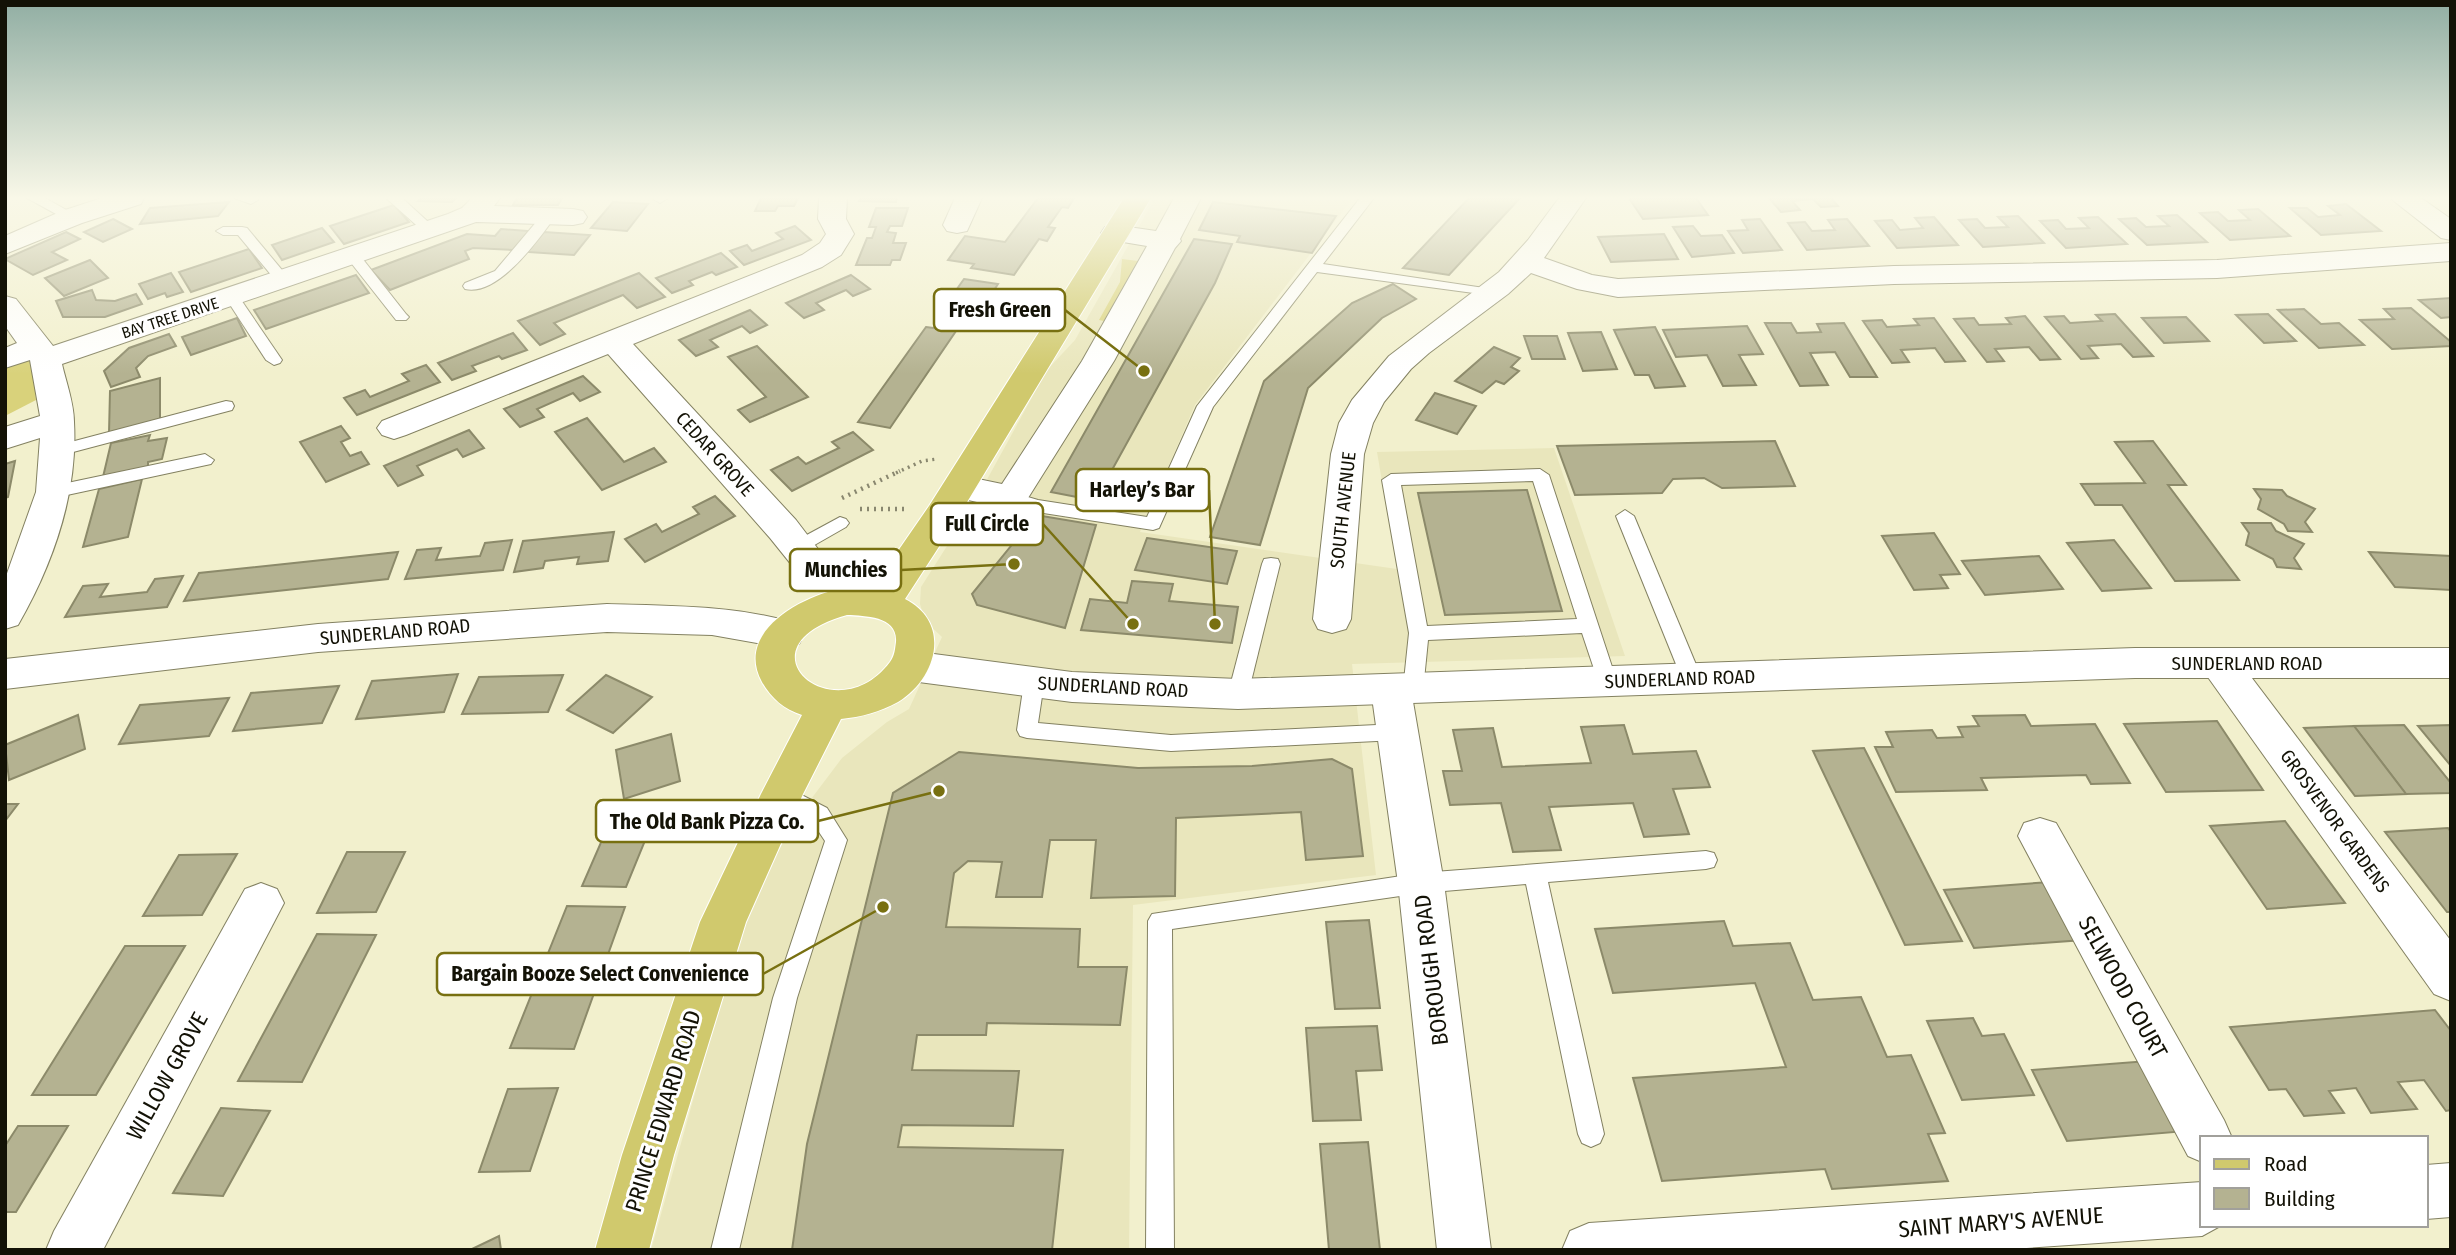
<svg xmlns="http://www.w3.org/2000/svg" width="2456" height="1255" font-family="'Fira Sans Condensed',sans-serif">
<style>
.built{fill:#e9e6bc}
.green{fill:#d9d27b}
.building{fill:#b4b291;stroke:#8c8a6a;stroke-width:2}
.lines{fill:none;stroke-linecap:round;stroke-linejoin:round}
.service-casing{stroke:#838161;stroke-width:2}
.minor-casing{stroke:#838161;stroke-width:2}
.tertiary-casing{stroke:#838161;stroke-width:2}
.primary-casing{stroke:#fff;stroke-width:2}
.path-far1{stroke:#89876f;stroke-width:3.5;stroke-dasharray:2 4.5;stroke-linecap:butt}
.path{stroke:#89876f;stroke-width:4.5;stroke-dasharray:2 5;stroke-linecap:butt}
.service{fill:#fff;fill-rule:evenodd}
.minor{fill:#fff;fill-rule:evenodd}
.tertiary{fill:#fff;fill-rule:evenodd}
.primary{fill:#d0c96d;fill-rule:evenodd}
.labels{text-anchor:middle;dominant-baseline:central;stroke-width:6;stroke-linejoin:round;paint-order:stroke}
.far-street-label{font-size:16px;fill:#131206;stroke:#fff}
.street-label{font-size:19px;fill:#131206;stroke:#fff}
.near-street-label{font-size:23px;fill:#131206;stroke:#fff}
.leader{fill:none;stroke:#787011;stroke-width:2.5}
.callout-dot{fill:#787011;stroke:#fff;stroke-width:2.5}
.callout{fill:#fff;stroke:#787011;stroke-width:2.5}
.callout-label{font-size:21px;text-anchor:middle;font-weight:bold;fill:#131206}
</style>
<rect width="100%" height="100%" fill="#f2f0cd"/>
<path class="built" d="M1155,198H1353L1195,405L1140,532L1397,569L1377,452L1554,448L1625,656L1352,664L1376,875L1133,905L1129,1250H651L733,958L763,879L796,819L842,758L887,722L909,709L942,637L925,621L920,604L921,587L973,505L1047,370L1075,340Z"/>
<g class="green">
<path d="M1122,259L1138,261L1104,321L1099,320L1120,282Z"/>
<path d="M29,356L33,364L36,400L5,416V366Z"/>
</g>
<g class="building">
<path d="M421,198H456L452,202L418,201Z"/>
<path d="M517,198H562L558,205H513Z"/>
<path d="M761,198H798L794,206H778L775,211H755Z"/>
<path d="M861,198H897L896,202L859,201Z"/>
<path d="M1038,198H1074L1068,208L1062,207L1048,227L1055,228L1047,241L1039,239L1014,275L971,268L974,264L948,260L965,236L1005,242Z"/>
<path d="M1469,198H1520L1449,275L1403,268Z"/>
<path d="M1629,198H1696L1708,215L1643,219Z"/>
<path d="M1769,198H1831L1838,206L1821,207L1813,199L1792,201L1800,210L1781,212Z"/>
<path d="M229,202L218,216L140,224L150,208Z"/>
<path d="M613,202L648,204L627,231L591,228Z"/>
<path d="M1213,202L1336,216L1312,253L1237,242L1240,236L1199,230Z"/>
<path d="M2346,204L2381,231L2321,235L2290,208H2307L2318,217L2340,215L2328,206Z"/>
<path d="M394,205L409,222L344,244L330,226Z"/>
<path d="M876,208H908L902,226H890L887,232L896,233L893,243H906L900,260H892L890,265H856L867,238H872L876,227H869Z"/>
<path d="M2258,209L2290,236L2230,240L2200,213L2218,212L2228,221L2250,220L2239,210Z"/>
<path d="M2177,215L2207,242L2147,245L2119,219L2136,218L2146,227L2169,226L2158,216Z"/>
<path d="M2018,216L2044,243L1983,247L1959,220L1977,219L1985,228L2008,227L1998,217Z"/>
<path d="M1934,217L1958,245L1897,248L1875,221L1892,220L1900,230L1923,228L1915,218Z"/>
<path d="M2098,217L2127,244L2066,248L2040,221L2058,220L2066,229L2089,228L2079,218Z"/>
<path d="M113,219L132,229L103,242L84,232Z"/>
<path d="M1760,219L1782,250L1743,253L1728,231L1748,230L1742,220Z"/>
<path d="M1847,219L1869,246L1807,250L1788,223L1805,222L1812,231L1835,230L1828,220Z"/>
<path d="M795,226L811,240L744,265L730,251L747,245L752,251L783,239L776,233Z"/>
<path d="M1693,226L1701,236L1722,235L1734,253L1692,257L1673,227Z"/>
<path d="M322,228L334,242L282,260L272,245Z"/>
<path d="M501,229L529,231L513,250L473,248L465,251L469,259L390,290L371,270L467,234L495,236Z"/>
<path d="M66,232L80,239L52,252L67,260L33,275L5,259Z"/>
<path d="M544,232L590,235L574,255L527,252Z"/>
<path d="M1664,234L1678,259L1611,262L1598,237Z"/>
<path d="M1194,239L1232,244L1215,283L1112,470L1159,477L1144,510L1051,492Z"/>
<path d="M249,249L262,268L191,292L179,272Z"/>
<path d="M721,253L737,267L716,275L712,272L689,281L693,285L672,293L656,278Z"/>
<path d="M90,260L108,278L64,296L45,278Z"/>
<path d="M171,273L183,292L167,297L165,293L148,299L139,284Z"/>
<path d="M639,273L665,297L637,308L623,295L554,323L565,334L540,345L518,321Z"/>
<path d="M356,275L369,293L266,329L254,310Z"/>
<path d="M851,275L870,289L853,296L846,290L816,303L824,310L804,318L786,303Z"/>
<path d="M964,279L998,284L973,323L937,317Z"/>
<path d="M1393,284L1416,299L1382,318L1308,388L1260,545L1210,537L1264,381L1352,303Z"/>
<path d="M92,290L96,300L115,301L136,294L142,304L105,317H63L56,301Z"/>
<path d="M2451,298V317L2441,318L2419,300Z"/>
<path d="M2411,308L2451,342V346L2392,349L2360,320L2394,319L2384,309Z"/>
<path d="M2304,309L2321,324L2339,323L2364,345L2319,348L2278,310Z"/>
<path d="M750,310L767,325L750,333L742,326L710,340L718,347L696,356L679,340Z"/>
<path d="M2115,314L2153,356L2133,357L2121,344L2088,346L2098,358L2081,359L2045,317L2064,316L2070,323L2102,321L2096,315Z"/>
<path d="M2268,314L2296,341L2264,343L2236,315Z"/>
<path d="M2025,316L2060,359L2040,360L2029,347L1995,349L2004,361L1987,362L1954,319L1974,318L1979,325L2011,324L2006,318Z"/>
<path d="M2186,317L2209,341L2164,343L2142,318Z"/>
<path d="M237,318L246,336L191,355L182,337Z"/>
<path d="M1934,318L1965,361L1945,362L1935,348L1901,350L1909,362L1892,363L1863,321L1882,320L1887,327L1919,325L1914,319Z"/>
<path d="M1765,323H1791L1797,333L1821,332L1817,324L1844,323L1877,377H1850L1835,352L1810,353L1828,385L1800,386Z"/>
<path d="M1747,326L1763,354L1739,355L1756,385L1723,386L1707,355L1676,357L1663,330Z"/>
<path d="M926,327L956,331L890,428L858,422Z"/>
<path d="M1655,327L1685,386L1655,388L1649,375H1635L1614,330Z"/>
<path d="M1601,332L1617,369L1583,371L1568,333Z"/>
<path d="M513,333L527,350L502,359L499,356L472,366L476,371L452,380L438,363Z"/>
<path d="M169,334L176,346L148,356L136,368L140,377L111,387L104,371L129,348Z"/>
<path d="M1524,336H1557L1565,359H1532Z"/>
<path d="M757,346L808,397L750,422L738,410L766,397L728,357Z"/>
<path d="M1494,347L1520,358L1511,367L1519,371L1504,384L1496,381L1482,393L1455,381Z"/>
<path d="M426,365L440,382L357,415L344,398L365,390L370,397L409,381L402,374Z"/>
<path d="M583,376L600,392L580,401L573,393L537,409L544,417L520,427L504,409Z"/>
<path d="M160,378V420L109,433L110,391Z"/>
<path d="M1435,393L1476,406L1457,434L1416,420Z"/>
<path d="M587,418L624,462L654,448L666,462L602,490L555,432Z"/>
<path d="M341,426L350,438L341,442L350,456L361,452L369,464L326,482L300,442Z"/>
<path d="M469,430L484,448L463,457L457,449L417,466L423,475L398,486L384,466Z"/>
<path d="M853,432L873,450L792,491L771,470L798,457L806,464L839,448L832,442Z"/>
<path d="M150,435L148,441L167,438L162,459L148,462V468L103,477L111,443Z"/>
<path d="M1775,441L1795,486L1722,488L1704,478L1673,479L1662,493L1575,495L1557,446Z"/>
<path d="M2153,441L2186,485H2168L2239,580L2175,581L2122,505H2095L2081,484L2145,483L2115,442Z"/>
<path d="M15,461L8,497L5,498V464Z"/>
<path d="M142,479L128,537L83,547L99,489Z"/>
<path d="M2254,489L2282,490L2287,496L2315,509L2305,522L2312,532L2288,531L2284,524L2258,509L2261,499Z"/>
<path d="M1527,490L1562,611L1445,615L1418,493Z"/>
<path d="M715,496L735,516L645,562L625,539L656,524L662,532L699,514L693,507Z"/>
<path d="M1036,515L1096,525L1065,628L977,605L972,594Z"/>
<path d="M2242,523H2271L2276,531L2304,544L2294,558L2301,569L2277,567L2273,559L2246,545L2249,533Z"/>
<path d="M614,532L608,561L577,564L579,557L545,561L543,568L514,572L523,541Z"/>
<path d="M1934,533L1960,574L1940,575L1948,588L1914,590L1882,536Z"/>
<path d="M1147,538L1237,551L1227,584L1135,570Z"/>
<path d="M512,540L503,570L405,579L417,550L441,548L436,560L480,556L485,543Z"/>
<path d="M2114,540L2151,588L2102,591L2067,543Z"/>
<path d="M398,552L388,579L184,601L199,573Z"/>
<path d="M2369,552L2451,556V590L2395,587Z"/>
<path d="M2039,556L2063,589L1985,595L1962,561Z"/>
<path d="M183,576L167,607L65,617L83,586L108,584L100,597L147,592L155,579Z"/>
<path d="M1132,581L1173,584L1169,601L1238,607L1232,643L1081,630L1090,599L1127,603Z"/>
<path d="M458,674L444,712L356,719L372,681Z"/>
<path d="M563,675L548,712L462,714L479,677Z"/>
<path d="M606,675L652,697L613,733L567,710Z"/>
<path d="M339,686L322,723L233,731L251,693Z"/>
<path d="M229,698L209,736L119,744L140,705Z"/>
<path d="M78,715L85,749L9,780L5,745Z"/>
<path d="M2025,715L2031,726L2095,724L2130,783L2091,784L2086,775L1981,778L1987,790L1896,792L1875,747H1893L1886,732L1932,730L1937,738L1963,737L1958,727L1979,726L1973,716Z"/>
<path d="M2217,721L2263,790L2166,792L2124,724Z"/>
<path d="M1624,725L1633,754L1696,751L1710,787L1673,789L1689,834L1644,837L1633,803L1549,807L1561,850L1513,852L1501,803L1450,805L1443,771H1462L1453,730L1493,728L1502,767L1591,763L1581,727Z"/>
<path d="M2404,725L2451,783V793L2406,794L2354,726Z"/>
<path d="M2451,725V766L2418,726Z"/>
<path d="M2354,726L2406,794L2355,796L2304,728Z"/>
<path d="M671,734L680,781L624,799L616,750Z"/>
<path d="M1864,748L1962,941L1905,945L1813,751Z"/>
<path d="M959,752L1138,768L1252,766L1332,759L1352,769L1363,856L1306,860L1301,812L1176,818L1175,896L1091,898L1096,840H1050L1042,897H996L1002,862L968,861L954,873L946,927L1080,929L1078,967H1127L1120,1025L987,1023L986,1035H917L912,1070L1019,1071L1013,1126L902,1125L898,1147L1063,1150L1052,1250H792L807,1144L893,793Z"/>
<path d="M5,804H18L5,821Z"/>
<path d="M2285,821L2345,903L2267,909L2210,826Z"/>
<path d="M609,824L651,826L626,887L582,886Z"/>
<path d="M2448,828L2451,832V912H2447L2385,832Z"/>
<path d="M347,852H405L376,912L317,913Z"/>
<path d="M237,854L202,915L143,916L179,855Z"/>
<path d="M2050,882L2083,940L1974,948L1944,890Z"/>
<path d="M567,906L625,907L574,1049L510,1048Z"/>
<path d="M1369,920L1380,1008L1335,1009L1326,922Z"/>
<path d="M1724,921L1733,946L1790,943L1813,1000L1861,997L1887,1057L1911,1055L1945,1133L1928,1134L1948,1181L1832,1189L1825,1169L1662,1181L1633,1078L1786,1067L1755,983L1613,993L1595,929Z"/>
<path d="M317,934L376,935L302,1082L238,1081Z"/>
<path d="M125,946H185L96,1095H32Z"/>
<path d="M2435,1010L2451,1031V1110L2446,1111L2424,1080L2398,1082L2417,1109L2371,1113L2356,1088L2329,1091L2344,1113L2304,1116L2286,1089L2269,1090L2230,1027Z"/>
<path d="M1973,1018L1982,1036L2004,1034L2034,1095L1962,1100L1927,1021Z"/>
<path d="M1377,1026L1382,1070L1356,1071L1361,1120L1313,1121L1306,1028Z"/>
<path d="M2148,1061L2187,1131L2067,1141L2032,1070Z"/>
<path d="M558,1088L530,1171L479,1172L508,1089Z"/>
<path d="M221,1108L270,1111L223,1196L173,1193Z"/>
<path d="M18,1126H68L16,1212H5V1146Z"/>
<path d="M1368,1142L1380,1250H1329L1320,1144Z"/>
<path d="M499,1236L501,1250H470Z"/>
</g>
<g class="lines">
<defs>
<g id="service">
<path d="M27,198H45L79,217L72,221L67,220Z"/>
<path d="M234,198H257L258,200L251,204Z"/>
<path d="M386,198H402L437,230L435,233H425Z"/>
<path d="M668,198L660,203L653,199L654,198Z"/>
<path d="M1360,198H1374L1323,264L1491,289L1498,293L1496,296L1317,272L1213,407L1159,528L1153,530L1037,512L1005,502L1002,498L1005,494L1011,492L1038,500L1147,517L1197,406Z"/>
<path d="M548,213L555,217C538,240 498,297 465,289L463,286L465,283L495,271L543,214Z"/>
<path d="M242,227L247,228L287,276L289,279L287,282H277L238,235H223L216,231L223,227Z"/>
<path d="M353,252L358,253L406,314L409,317L406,320H396L348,259L346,256Z"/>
<path d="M232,293L237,294L282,360L280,363L274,365L266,360L225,297Z"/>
<path d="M226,401L232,402L234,406L232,410L58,456L50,451L52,447Z"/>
<path d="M205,454L214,460L211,464L53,498L44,492L53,486Z"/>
<path d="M1540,469L1549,475L1617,682L1614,687L1607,690L1600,687L1582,633L1428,640L1423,690L1420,695L1413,698L1406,695L1403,690L1409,633L1382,480L1391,474ZM1533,481L1577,619L1427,626L1401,485Z"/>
<path d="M1625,510L1634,516L1702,679L1699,684L1692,687L1685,684L1682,679L1616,516Z"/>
<path d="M840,517L846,519L849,523L846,527L804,551H792L789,547L792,543Z"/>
<path d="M1271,558L1278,559L1280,564L1248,694L1245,699L1238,702L1231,699L1228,694L1262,564L1264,559Z"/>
<path d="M1034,675L1041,678L1044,683L1038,723L1171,735L1397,724L1404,726L1407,732L1404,738L1397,740L1171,751L1027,738L1020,736L1017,730L1024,683L1027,678Z"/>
<path d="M782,785L827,808L847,840L797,998L739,1250H711L773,998L825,841L811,820L774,800L771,794L774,788Z"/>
<path d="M1706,851L1714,853L1717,860L1714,867L1706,869L1548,882L1604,1134L1600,1143L1591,1147L1582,1143L1578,1134L1526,884L1421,893L1172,929L1174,1250H1146L1148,921L1152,914L1421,873Z"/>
</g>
<g id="minor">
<path d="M102,198H144L141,204L82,223L5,254V236L62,211Z"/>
<path d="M472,198H500L494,206L573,209L583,211L587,217L583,223L573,225L476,222L62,364C66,382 74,403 74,422C78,493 53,564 18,625L5,629V579L36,492L40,438L5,449V427L40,416L30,360L5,368V348L17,343L5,326V296L16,299L53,346L448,214L462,208Z"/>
<path d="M819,198H847L846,219L854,234L841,255L822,267L633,344L796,520L834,570L829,579L816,583L803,579L770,538L608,354L406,435L394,439L382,435L377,428L382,421L802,255L820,243L826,234L818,219Z"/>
<path d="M955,198H982L967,231L957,233L947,231L943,225Z"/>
<path d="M1174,198H1201L1180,239L1181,241L1175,248L1114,361L1023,506L1011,510L947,495L942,487L947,479L959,475L1002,484L1082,361L1147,246L1105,239L1101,233L1105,227L1115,225L1156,231Z"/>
<path d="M1559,198H1586L1544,258L1592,275L1618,279L1894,266L2217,260L2451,243V261L2217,278L1894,284L1618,297L1577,289L1531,273L1508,294L1429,353L1411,369L1384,402L1373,423L1364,454L1351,619L1346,629L1332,633L1318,629L1313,619L1331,454L1339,423L1352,400L1389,356L1499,272L1528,240Z"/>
<path d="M2390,198H2421L2451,219V240L2441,238Z"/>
<path d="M2219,648L2233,653L2451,941V1001L2434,994L2205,673L2199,663L2205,653Z"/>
<path d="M1391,675L1405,679L1411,690L1444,883L1491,1250H1437L1398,883L1371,690L1377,679Z"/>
<path d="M2040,818L2056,823L2224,1120L2232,1138H2202V1162L2188,1156L2018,836L2024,823Z"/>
<path d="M261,883L277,889L284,903L103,1250H46L54,1231L245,889Z"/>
<path d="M2451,1163V1217L2426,1219V1165Z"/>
<path d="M2202,1182V1225H2222L2202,1236L1997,1250H1562L1570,1231L1589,1223Z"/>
</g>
<g id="tertiary">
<path d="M607,604C671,606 736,605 799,624L804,634L799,644L785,648L712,635L607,632L318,652L5,689V659L318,624Z"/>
<path d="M2135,648H2451V678H2135L1238,709L1072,702L911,681L897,676L891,666L897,656L911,651L1072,672L1238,679Z"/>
</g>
<path id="primary" d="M1124,198H1151L955,522L905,599C952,623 937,678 898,702C880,712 861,717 841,719L803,794L746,922L674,1155L649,1250H595L622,1155L700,922L761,794L802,715C784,709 772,699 762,682C734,631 804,595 844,588C853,587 863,589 871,590L929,506ZM847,615C866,616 898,616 896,642C895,649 895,655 890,662C835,735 732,647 847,615Z"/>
</defs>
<use href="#service" class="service-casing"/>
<use href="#minor" class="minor-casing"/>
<use href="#tertiary" class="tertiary-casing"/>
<use href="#primary" class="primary-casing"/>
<path class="path-far1" d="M896,473L922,461L937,459"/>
<g class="path">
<path d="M842,498L900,471"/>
<path d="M860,509H907"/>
</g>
<use href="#service" class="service"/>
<use href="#minor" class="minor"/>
<use href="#tertiary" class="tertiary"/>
<use href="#primary" class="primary"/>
</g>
<linearGradient id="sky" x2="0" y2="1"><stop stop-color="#91aea3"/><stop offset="0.53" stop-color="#f9f8e8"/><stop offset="1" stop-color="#f9f8e8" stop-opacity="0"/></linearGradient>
<rect width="2456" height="374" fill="url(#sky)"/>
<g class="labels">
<g class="far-street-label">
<text transform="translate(170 318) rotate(-18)">BAY TREE DRIVE</text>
</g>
<g class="street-label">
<text transform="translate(715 454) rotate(48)">CEDAR GROVE</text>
<text transform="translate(1343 510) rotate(-84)">SOUTH AVENUE</text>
<text transform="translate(395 632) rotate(-5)">SUNDERLAND ROAD</text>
<text x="2247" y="663">SUNDERLAND ROAD</text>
<text transform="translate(1680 679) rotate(-2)">SUNDERLAND ROAD</text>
<text transform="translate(1113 687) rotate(3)">SUNDERLAND ROAD</text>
<text transform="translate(2335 821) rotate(54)">GROSVENOR GARDENS</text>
</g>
<g class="near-street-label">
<text transform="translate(1431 970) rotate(-97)">BOROUGH ROAD</text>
<text transform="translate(2123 987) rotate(61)">SELWOOD COURT</text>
<text transform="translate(167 1076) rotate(-61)">WILLOW GROVE</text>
<text transform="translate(663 1111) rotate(-73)">PRINCE EDWARD ROAD</text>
<text transform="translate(2001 1222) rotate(-4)">SAINT MARY'S AVENUE</text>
</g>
</g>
<path class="leader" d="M1144 371L1065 310M1215 624L1209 490M1133 624L1043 524M1014 564L901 570M939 791L818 821M883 907L763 974"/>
<g class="callout-dot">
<circle cx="1144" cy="371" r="7"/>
<circle cx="1215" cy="624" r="7"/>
<circle cx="1133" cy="624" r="7"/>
<circle cx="1014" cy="564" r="7"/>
<circle cx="939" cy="791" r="7"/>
<circle cx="883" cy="907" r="7"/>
</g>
<g class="callout">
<rect x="934" y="289" width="131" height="42" rx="7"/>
<rect x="1076" y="469" width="133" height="42" rx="7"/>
<rect x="931" y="503" width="112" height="42" rx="7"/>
<rect x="790" y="549" width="111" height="42" rx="7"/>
<rect x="596" y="800" width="222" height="42" rx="7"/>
<rect x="437" y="953" width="326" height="42" rx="7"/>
</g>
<g class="callout-label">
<text x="1000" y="317">Fresh Green</text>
<text x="1142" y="497">Harley’s Bar</text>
<text x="987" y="531">Full Circle</text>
<text x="846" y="577">Munchies</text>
<text x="707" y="829">The Old Bank Pizza Co.</text>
<text x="600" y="981">Bargain Booze Select Convenience</text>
</g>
<rect width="2456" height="1255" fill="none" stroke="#131206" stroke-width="14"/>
<rect x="2200" y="1136" width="228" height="91" fill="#ffffff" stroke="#a1a09b" stroke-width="2"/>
<rect x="2214" y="1159" width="35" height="10" fill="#d0c96d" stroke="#a1a09b" stroke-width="2"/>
<text x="2264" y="1171" font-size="21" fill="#131206">Road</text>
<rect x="2214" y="1188" width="35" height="21" fill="#b4b291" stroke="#a1a09b" stroke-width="2"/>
<text x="2264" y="1206" font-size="21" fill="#131206">Building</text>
</svg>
